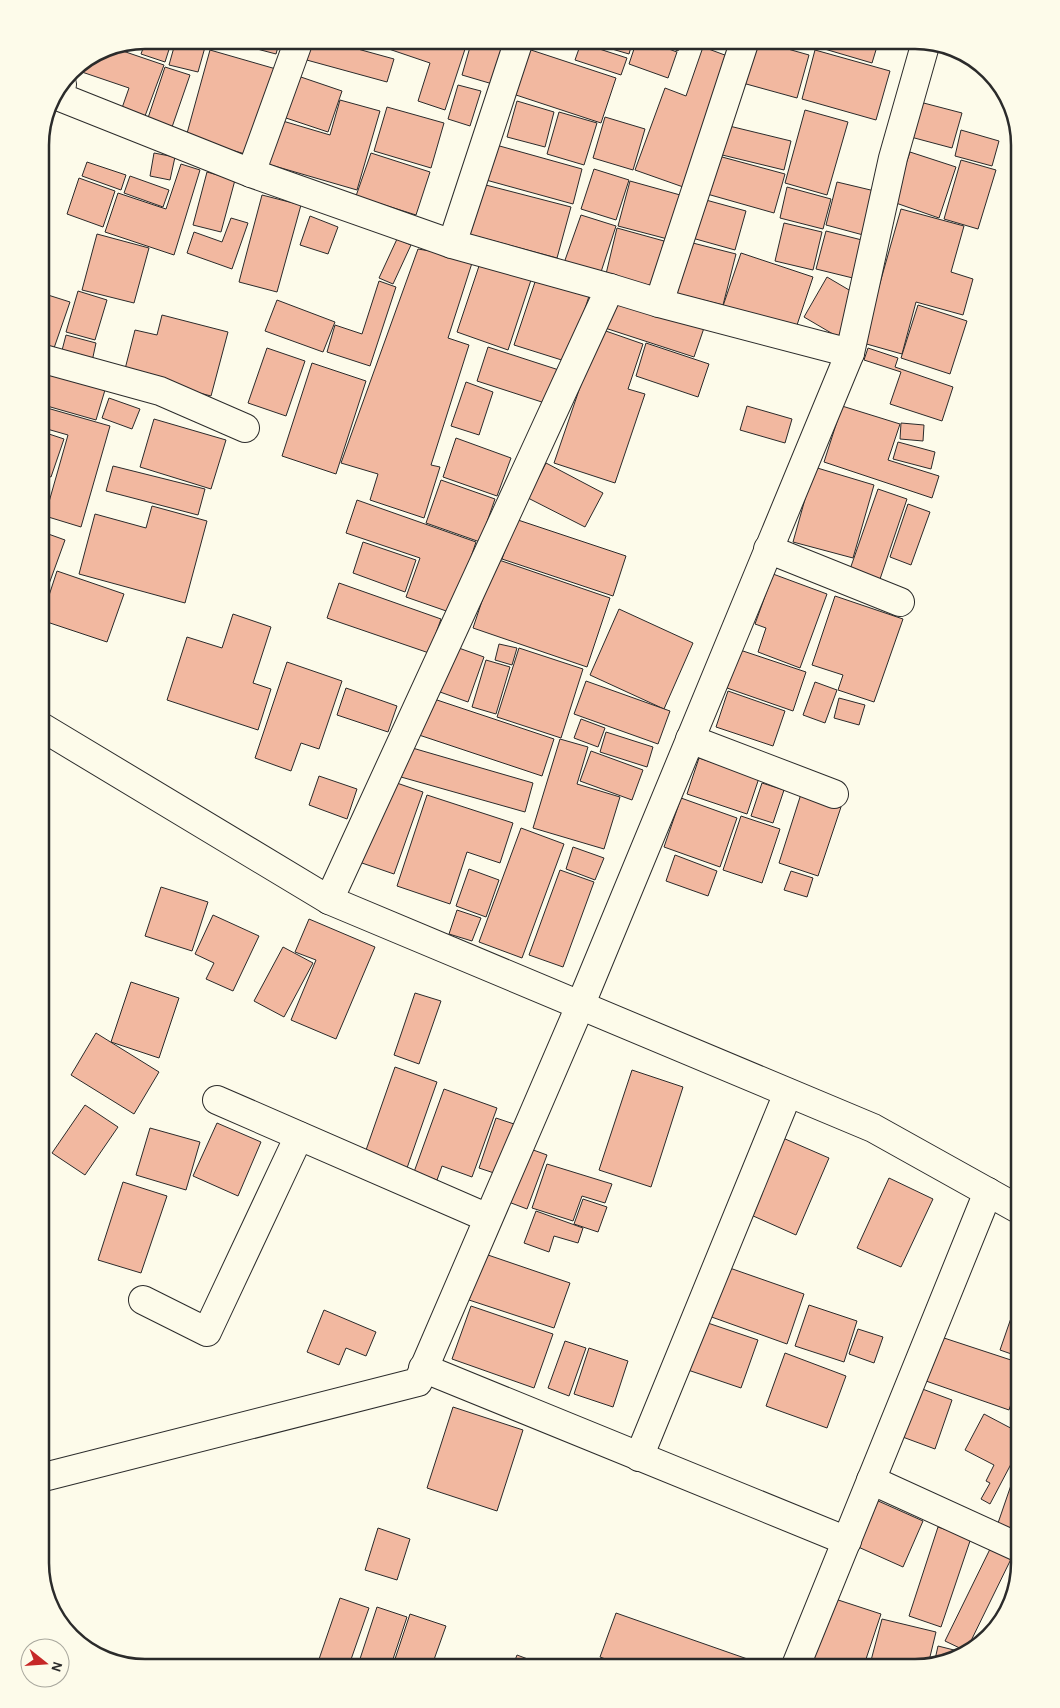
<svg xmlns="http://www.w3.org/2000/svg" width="1060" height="1708" font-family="'Alegreya Sans',sans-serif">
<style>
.building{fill:#f2b8a0;stroke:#2b2b2b}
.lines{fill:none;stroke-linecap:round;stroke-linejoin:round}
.minor-casing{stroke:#2b2b2b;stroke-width:30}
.tertiary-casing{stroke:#2b2b2b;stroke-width:30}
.minor{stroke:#fdfbea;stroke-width:28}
.tertiary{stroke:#fdfbea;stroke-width:28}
.rim{fill:none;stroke:#2b2b2b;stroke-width:2.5}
</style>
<rect width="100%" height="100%" fill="#fdfbea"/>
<g class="building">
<path d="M146,40H172L165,62L141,54Z"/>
<path d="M176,40H207L198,72L169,65Z"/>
<path d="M223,40H280L276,54Z"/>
<path d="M308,40H325L394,59L387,82L303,59Z"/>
<path d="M357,40H468L445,110L418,101L430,63L374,44V45Z"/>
<path d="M472,40H510L496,85L462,75Z"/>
<path d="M581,40H633L629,54Z"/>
<path d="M637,40H644L677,52L668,78L629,64Z"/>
<path d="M653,40H682L678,51Z"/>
<path d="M756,40L809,55L797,98L739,82Z"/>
<path d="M794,40H879L872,63Z"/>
<path d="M129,43L127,49L118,45Z"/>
<path d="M581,43L627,58L621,75L575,60Z"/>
<path d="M930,43L974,58L977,61L929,48Z"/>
<path d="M111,47L164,65L145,116L122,108L129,88L76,70L77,66L105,48Z"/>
<path d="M703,47L733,58L686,188L635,170L665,88L686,96Z"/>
<path d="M528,49L616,78L601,123L513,94Z"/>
<path d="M210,50L276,69L252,156L186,137Z"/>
<path d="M815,50L890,71L876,120L802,99Z"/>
<path d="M165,67L190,75L171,130L147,121Z"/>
<path d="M292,74L342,91L328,132L277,115Z"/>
<path d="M458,85L481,91L470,126L448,119Z"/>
<path d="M340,100L380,111L357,190L264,163L276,119L330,135Z"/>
<path d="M517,101L554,112L545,147L507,137Z"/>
<path d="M916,101L962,113L952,148L907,136Z"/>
<path d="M387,107L444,123L431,168L374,151Z"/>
<path d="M805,110L848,122L827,195L785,183Z"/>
<path d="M559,112L597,123L584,165L547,154Z"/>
<path d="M605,117L645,129L633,170L593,158Z"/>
<path d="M721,124L791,141L784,170L714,153Z"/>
<path d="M961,130L999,141L992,166L955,156Z"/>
<path d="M496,145L582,169L573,204L486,180Z"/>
<path d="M910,152L956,167L939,218L893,202Z"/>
<path d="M154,153L175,157L170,180L150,176Z"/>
<path d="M371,153L430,172L416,215L356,196Z"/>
<path d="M711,154L785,174L774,213L700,192Z"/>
<path d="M961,160L996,170L978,229L944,219Z"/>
<path d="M87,162L126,175L121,190L82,176Z"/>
<path d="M181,164L200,170L174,255L105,232L118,193L166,209Z"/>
<path d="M594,169L629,180L616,220L581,209Z"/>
<path d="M207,172L235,180L221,232L193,225Z"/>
<path d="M130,176L169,190L163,207L124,193Z"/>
<path d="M79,178L115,191L103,227L67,214Z"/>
<path d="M630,181L691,198L679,242L618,226Z"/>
<path d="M837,182L879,192L867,236L826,225Z"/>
<path d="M482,184L571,207L557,258L468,234Z"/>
<path d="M787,187L831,199L823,229L780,218Z"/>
<path d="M262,195L301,205L277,292L239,282Z"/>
<path d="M695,197L746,211L735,250L685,236Z"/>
<path d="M901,209L964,226L951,272L973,279L963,315L916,302L902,354L863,343Z"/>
<path d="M581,215L616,226L600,275L564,263Z"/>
<path d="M310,216L338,227L328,254L300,245Z"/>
<path d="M231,218L248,223L232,269L187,253L194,232L222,242Z"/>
<path d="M784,223L822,232L813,270L775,261Z"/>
<path d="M617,228L664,241L652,286L606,274Z"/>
<path d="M826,231L870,242L861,280L816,269Z"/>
<path d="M97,234L149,248L134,303L82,290Z"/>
<path d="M397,239L411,245L393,284L379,278Z"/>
<path d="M685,241L736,254L723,305L671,292Z"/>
<path d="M418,249L436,252L472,263L448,338L469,345L431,465L440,467L424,518L370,500L378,474L341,463Z"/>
<path d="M741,253L813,277L795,331L723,306Z"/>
<path d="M482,257L533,274L508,350L457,332Z"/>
<path d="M537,276L590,293L568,362L514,345Z"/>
<path d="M827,277L861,297L838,337L804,317Z"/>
<path d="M379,281L396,287L370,366L327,352L335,325L362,334Z"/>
<path d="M78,291L107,300L95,340L66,332Z"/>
<path d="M48,295L70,302L53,351L40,347V317Z"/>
<path d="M615,296L705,325L694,357L605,328Z"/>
<path d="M277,300L335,322L323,352L265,331Z"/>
<path d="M918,305L967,321L950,374L901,358Z"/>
<path d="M162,315L228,332L211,396L124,373L135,330L157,335Z"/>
<path d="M600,329L643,344L628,389L645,394L615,483L554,463Z"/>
<path d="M66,335L96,343L91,366L60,358Z"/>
<path d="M646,343L709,364L698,397L636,376Z"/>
<path d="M488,347L562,371L551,405L477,381Z"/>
<path d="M267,348L305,361L286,416L248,403Z"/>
<path d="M868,348L898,358L895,367L953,387L942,421L890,404L901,372L864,360Z"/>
<path d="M312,363L366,381L336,474L282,456Z"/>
<path d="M40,370L105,390L96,420L40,404Z"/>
<path d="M466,382L493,392L479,435L451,426Z"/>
<path d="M109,398L140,409L132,429L102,418Z"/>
<path d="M40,406L110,426L81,527L45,516L68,435L40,427Z"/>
<path d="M747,406L792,419L785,443L740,430Z"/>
<path d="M842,406L900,424L888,460L939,476L932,498L824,462Z"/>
<path d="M154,419L226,440L211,489L140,467Z"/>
<path d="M901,423L924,425L923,441L900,439Z"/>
<path d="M40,431L64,439L51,477L40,474Z"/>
<path d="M456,438L511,458L497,496L443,477Z"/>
<path d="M898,442L935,452L931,469L893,459Z"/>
<path d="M546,463L603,493L585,527L528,498Z"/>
<path d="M113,466L205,489L198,515L106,491Z"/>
<path d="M814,467L874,485L853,558L793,542Z"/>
<path d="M441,480L495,499L480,542L426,523Z"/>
<path d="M878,489L907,499L878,585L848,575Z"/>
<path d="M357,500L476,542L452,613L406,597L420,558L346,533Z"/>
<path d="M908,504L930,512L911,565L890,557Z"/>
<path d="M152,506L207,521L185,603L79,574L95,514L146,528Z"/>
<path d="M515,519L626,556L613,596L502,559Z"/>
<path d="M40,531L65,540L45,595L40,593Z"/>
<path d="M363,542L416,560L405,592L353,573Z"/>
<path d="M496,559L610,598L587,667L473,628Z"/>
<path d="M57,571L124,594L107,642L41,620Z"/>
<path d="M773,574L827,594L800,668L758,652L766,628L755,624Z"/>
<path d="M339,583L441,619L429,653L327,618Z"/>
<path d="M835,596L903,619L874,702L838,690L843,675L812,665Z"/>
<path d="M619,609L693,643L664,709L590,675Z"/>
<path d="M233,614L271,627L253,683L271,689L258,730L167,700L187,637L222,648Z"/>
<path d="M499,644L517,648L512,665L495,660Z"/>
<path d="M456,647L484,657L468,702L440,692Z"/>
<path d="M519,648L583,669L561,738L497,717Z"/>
<path d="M740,650L806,672L793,711L727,688Z"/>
<path d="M486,660L510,667L496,714L472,707Z"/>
<path d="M287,662L342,681L319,749L301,743L291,771L255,758Z"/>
<path d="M586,681L670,711L658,744L574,714Z"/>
<path d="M815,682L837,690L825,723L803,715Z"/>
<path d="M346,688L397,706L388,732L337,715Z"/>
<path d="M728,691L785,711L773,746L716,727Z"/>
<path d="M431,698L554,739L542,776L419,735Z"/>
<path d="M839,698L865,705L859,725L834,718Z"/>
<path d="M581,719L605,728L598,747L574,738Z"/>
<path d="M606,732L653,747L647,767L600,752Z"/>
<path d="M560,739L588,747L577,784L620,797L604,849L533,828Z"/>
<path d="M409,747L533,783L525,812L401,777Z"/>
<path d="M591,751L643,770L632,800L580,781Z"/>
<path d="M699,758L759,778L747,814L687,794Z"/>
<path d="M319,776L357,789L347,819L309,805Z"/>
<path d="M388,780L423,792L394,874L359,862Z"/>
<path d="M762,783L784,790L773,823L751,816Z"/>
<path d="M801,794L841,807L818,876L779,863Z"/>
<path d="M427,795L513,823L500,863L467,852L450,904L397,886Z"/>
<path d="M681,798L737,818L720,867L664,847Z"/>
<path d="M741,816L780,829L762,883L723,870Z"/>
<path d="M521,828L564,844L522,958L479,942Z"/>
<path d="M573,847L604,858L595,880L566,869Z"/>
<path d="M675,855L717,871L708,896L666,881Z"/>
<path d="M469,869L499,880L486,917L456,906Z"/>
<path d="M560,870L594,882L563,967L529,955Z"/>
<path d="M791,871L813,878L807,897L784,890Z"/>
<path d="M161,887L208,902L192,951L145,936Z"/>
<path d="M457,910L481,918L472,941L449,934Z"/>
<path d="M213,915L259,936L233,991L206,979L214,963L195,954Z"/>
<path d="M309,919L375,947L336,1039L291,1020L316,960L295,952Z"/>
<path d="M283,947L313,963L284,1017L254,1001Z"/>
<path d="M131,982L179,998L159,1058L111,1042Z"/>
<path d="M415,993L441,1001L419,1064L394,1055Z"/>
<path d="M96,1033L159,1072L134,1114L71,1075Z"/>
<path d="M395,1067L437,1082L407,1168L365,1153Z"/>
<path d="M632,1070L683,1087L651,1187L599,1170Z"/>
<path d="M444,1089L497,1108L472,1177L442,1166L437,1180L414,1172Z"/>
<path d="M85,1105L118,1127L85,1175L52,1153Z"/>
<path d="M496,1118L523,1127L506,1177L479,1168Z"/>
<path d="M217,1123L261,1142L238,1196L193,1176Z"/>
<path d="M150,1128L200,1142L186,1190L136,1175Z"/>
<path d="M776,1135L829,1158L796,1235L742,1211Z"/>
<path d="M525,1147L547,1155L527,1209L506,1201Z"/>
<path d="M547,1164L612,1184L605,1203L582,1196L573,1221L532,1208Z"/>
<path d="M889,1178L933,1199L901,1267L857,1248Z"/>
<path d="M123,1182L167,1196L141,1273L98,1260Z"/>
<path d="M583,1199L607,1207L598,1232L574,1224Z"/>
<path d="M536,1211L583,1228L578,1243L554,1236L549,1252L524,1243Z"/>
<path d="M485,1254L570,1283L554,1328L469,1300Z"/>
<path d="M724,1266L804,1294L787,1344L706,1315Z"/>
<path d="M1020,1292V1357L1000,1350Z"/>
<path d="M809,1305L857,1321L844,1362L795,1346Z"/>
<path d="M471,1306L553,1334L534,1388L452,1359Z"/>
<path d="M324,1310L376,1332L366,1356L346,1348L339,1365L307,1352Z"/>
<path d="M699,1320L758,1340L741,1388L682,1368Z"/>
<path d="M858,1329L883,1337L874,1363L849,1354Z"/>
<path d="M941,1337L1020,1363V1376L1009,1410L926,1381Z"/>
<path d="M565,1341L586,1348L569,1396L548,1388Z"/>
<path d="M589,1348L628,1361L613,1407L574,1394Z"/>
<path d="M785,1353L846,1376L827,1428L766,1406Z"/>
<path d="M917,1387L952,1400L935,1449L900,1436Z"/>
<path d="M453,1407L523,1430L497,1511L427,1488Z"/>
<path d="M984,1414L1020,1433V1447L990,1504L981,1499L990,1483L986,1481L994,1465L965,1450Z"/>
<path d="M1020,1459V1534L997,1526Z"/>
<path d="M876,1500L923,1521L903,1567L856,1546Z"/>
<path d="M938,1527L971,1538L941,1627L909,1616Z"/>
<path d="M378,1528L410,1539L397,1580L365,1570Z"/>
<path d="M992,1545L1013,1555L966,1651L945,1641Z"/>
<path d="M826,1596L881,1614L863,1668H801Z"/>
<path d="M340,1598L369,1608L348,1668H324L317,1665Z"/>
<path d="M377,1607L407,1617L390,1668H357Z"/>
<path d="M616,1613L756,1662L754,1668H630L600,1657Z"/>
<path d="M410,1614L446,1626L431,1668H392Z"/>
<path d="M882,1619L936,1632L928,1665L915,1668H869Z"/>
<path d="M938,1646L966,1653L962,1657L934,1664Z"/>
<path d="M517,1655L552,1668H512Z"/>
</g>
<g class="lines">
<defs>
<g id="minor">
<path d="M62,84L60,97L251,173L452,244L610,288L329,900"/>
<path d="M251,173L299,40"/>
<path d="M452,244L519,40"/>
<path d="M659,303L745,40"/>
<path d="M850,353L893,158L926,42"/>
<path d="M40,358L160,391L245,428"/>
<path d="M768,549L900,602"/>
<path d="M690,739L834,794"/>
<path d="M217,1100L488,1218"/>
<path d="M143,1300L207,1332L299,1136"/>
<path d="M423,1368L847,1541"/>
<path d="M639,1457L788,1093"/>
<path d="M40,1478L418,1382L580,1006L850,353L659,303L610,288"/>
<path d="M871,1480L1020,1548"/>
<path d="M795,1668L988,1192"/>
</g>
<path id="tertiary" d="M40,726L329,900L873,1128L1020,1210"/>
</defs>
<use href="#minor" class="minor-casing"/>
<use href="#tertiary" class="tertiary-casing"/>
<use href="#minor" class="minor"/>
<use href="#tertiary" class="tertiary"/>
</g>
<path d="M0 0H1060V1708H0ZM145 49H915A96 96 0 0 1 1011 145V1563A96 96 0 0 1 915 1659H145A96 96 0 0 1 49 1563V145A96 96 0 0 1 145 49Z" fill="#fdfbea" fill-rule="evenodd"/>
<path class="rim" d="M145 49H915A96 96 0 0 1 1011 145V1563A96 96 0 0 1 915 1659H145A96 96 0 0 1 49 1563V145A96 96 0 0 1 145 49Z"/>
<g transform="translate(45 1663) rotate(107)"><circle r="24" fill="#fdfbea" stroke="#a9a89e"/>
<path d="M0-4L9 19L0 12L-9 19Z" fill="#c62828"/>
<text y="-8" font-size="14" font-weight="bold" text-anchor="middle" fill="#2b2b2b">N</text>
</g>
</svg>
